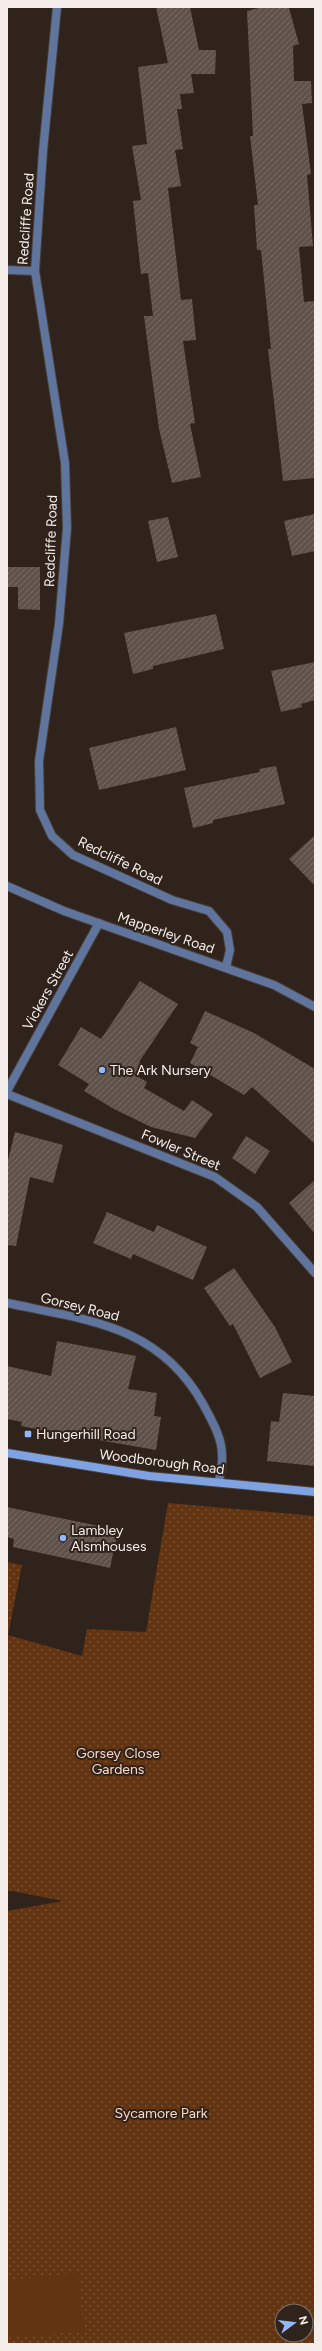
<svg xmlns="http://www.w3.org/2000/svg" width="322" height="2351" font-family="Figtree,sans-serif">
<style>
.green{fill:url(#green-dots);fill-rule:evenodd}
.pitch{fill:#633412}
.building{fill:url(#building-hatch)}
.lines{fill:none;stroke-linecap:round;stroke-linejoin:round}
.minor-casing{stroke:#4b3f39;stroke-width:10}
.tertiary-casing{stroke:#4b3f39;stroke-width:10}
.secondary-casing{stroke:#4b3f39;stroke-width:10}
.minor{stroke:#5f759d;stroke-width:8}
.tertiary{stroke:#5f759d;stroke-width:8}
.secondary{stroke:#7fa2e2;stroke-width:8}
.poi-dot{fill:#92b7fd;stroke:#2f231c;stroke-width:1.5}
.labels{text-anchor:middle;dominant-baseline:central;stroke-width:4;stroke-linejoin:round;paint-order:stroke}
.street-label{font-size:14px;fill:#f6eeea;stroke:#2f231c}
.poi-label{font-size:14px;fill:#f6eeea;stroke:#2f231c;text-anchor:start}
.park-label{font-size:14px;fill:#fad7c2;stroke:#2f231c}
</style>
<defs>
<pattern id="green-dots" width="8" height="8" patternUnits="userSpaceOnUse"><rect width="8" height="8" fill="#633412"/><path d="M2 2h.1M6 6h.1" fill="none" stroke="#7a5235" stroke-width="1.8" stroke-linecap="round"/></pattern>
<pattern id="building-hatch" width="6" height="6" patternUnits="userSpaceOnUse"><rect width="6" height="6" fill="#5f524a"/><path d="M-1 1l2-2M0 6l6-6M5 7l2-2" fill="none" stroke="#776b64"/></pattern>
</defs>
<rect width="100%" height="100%" fill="#2f231c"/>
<path class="green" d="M168,1503L315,1516V2344H7V1911L63,1901L7,1890V1562L22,1565L8,1635L82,1656L87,1629L146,1632ZM282,2311H306V2335H282Z"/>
<path class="pitch" d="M78,2273L84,2331L7,2338V2280Z"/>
<g class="building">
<path d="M156,7H190L199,50H216L215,74H191L194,93L180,94L182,109H177L183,149L175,150L181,186L168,188L181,300L192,299L196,340L183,341L195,423L190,424L201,477L172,483L159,429L149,355L144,316H153L148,273L141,274L133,201L141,200L132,146L147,144L138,67L168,63Z"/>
<path d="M262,7L289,8L299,44L293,46L294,81H311L312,103L302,104L311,174L307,175L313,246L299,247L304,302L315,301V478L283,481L268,349H271L261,250H257L254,205H258L250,136H253L247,11Z"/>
<path d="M315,514V551L292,556L284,521Z"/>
<path d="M168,517L178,557L157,562L148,521Z"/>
<path d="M7,567H40V610L18,609V587H7Z"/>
<path d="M216,614L224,649L153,666V669L133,674L124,633Z"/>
<path d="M315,662V700L301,704L302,707L281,712L271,671Z"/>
<path d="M176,727L186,770L99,790L89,748Z"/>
<path d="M276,766L285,804L213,820V823L193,828L184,788L260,772L259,769Z"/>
<path d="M315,835V886L289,859Z"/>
<path d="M140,981L178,1004L139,1062L142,1064L135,1075L147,1082L144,1088L184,1111L192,1100L213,1114L195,1138L151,1127L114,1109L84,1091L89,1084L58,1065L81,1027L101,1039Z"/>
<path d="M205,1011L254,1033L315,1069V1144L252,1087L244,1095L190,1063L198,1047L190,1043Z"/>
<path d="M15,1132L63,1145L53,1183L30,1177L16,1246L7,1245V1164Z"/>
<path d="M246,1136L270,1151L255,1174L232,1158Z"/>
<path d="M315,1180V1234L289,1203Z"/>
<path d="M107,1212L154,1232L157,1225L207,1247L193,1280L133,1254L131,1259L93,1243Z"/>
<path d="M234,1268L275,1327L292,1362L260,1378L233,1324L230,1326L204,1288Z"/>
<path d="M57,1341L136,1356L128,1389L157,1393L154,1416L161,1417L156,1450L41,1430L21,1426L22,1422L7,1419V1366L51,1376Z"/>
<path d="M283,1393L315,1396V1466L267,1461L271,1421L279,1422Z"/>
<path d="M7,1507L118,1530L110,1568L13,1547L14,1539L7,1537Z"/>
</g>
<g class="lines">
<defs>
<g id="minor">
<path d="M7,270L35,271"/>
<path d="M7,1091L99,923"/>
<path d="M7,1094L215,1177L257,1207L315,1273"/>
<path d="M7,1303C87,1320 159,1325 203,1404C211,1419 222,1437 222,1455C223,1464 220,1473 219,1482"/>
</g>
<g id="tertiary">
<path d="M57,7L43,151L35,271L65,463L67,528L59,624L39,761L40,810L52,836L73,855L172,900L209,911L227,932L230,950L226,967"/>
<path d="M7,886L64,911L274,985L315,1007"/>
</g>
<path id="secondary" d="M7,1453L149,1476L315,1492"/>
</defs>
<use href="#minor" class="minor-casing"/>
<use href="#tertiary" class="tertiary-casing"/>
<use href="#secondary" class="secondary-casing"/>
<use href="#minor" class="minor"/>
<use href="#tertiary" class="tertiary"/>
<use href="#secondary" class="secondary"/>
</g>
<g class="poi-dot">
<circle cx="102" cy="1070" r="4"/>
<rect x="24" y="1430" width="8" height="8" rx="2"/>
<circle cx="63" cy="1538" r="4"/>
</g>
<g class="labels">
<g class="street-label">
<text transform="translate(26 219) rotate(-86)">Redcliffe Road</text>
<text transform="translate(51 541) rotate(-88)">Redcliffe Road</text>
<text transform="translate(120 861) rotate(26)">Redcliffe Road</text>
<text transform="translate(166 933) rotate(19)">Mapperley Road</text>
<text transform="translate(48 990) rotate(-61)">Vickers Street</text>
<text transform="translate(181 1150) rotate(23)">Fowler Street</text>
<text transform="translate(80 1307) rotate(14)">Gorsey Road</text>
<text transform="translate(162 1462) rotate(7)">Woodborough Road</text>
</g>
<g class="poi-label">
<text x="110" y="1070">The Ark Nursery</text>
<text x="36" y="1434">Hungerhill Road</text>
<text x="71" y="1530">Lambley<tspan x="71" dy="16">Alsmhouses</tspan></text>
</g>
<g class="park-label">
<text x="118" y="1753">Gorsey Close<tspan x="118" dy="16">Gardens</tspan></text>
<text x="161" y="2113">Sycamore Park</text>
</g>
</g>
<rect width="322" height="2351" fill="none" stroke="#f6eeea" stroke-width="16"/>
<g transform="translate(294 2323) rotate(75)"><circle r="19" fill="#2f231c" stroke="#7f746e"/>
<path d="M0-3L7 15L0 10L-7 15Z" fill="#92b7fd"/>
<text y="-6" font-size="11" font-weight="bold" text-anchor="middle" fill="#f6eeea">N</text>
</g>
</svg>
